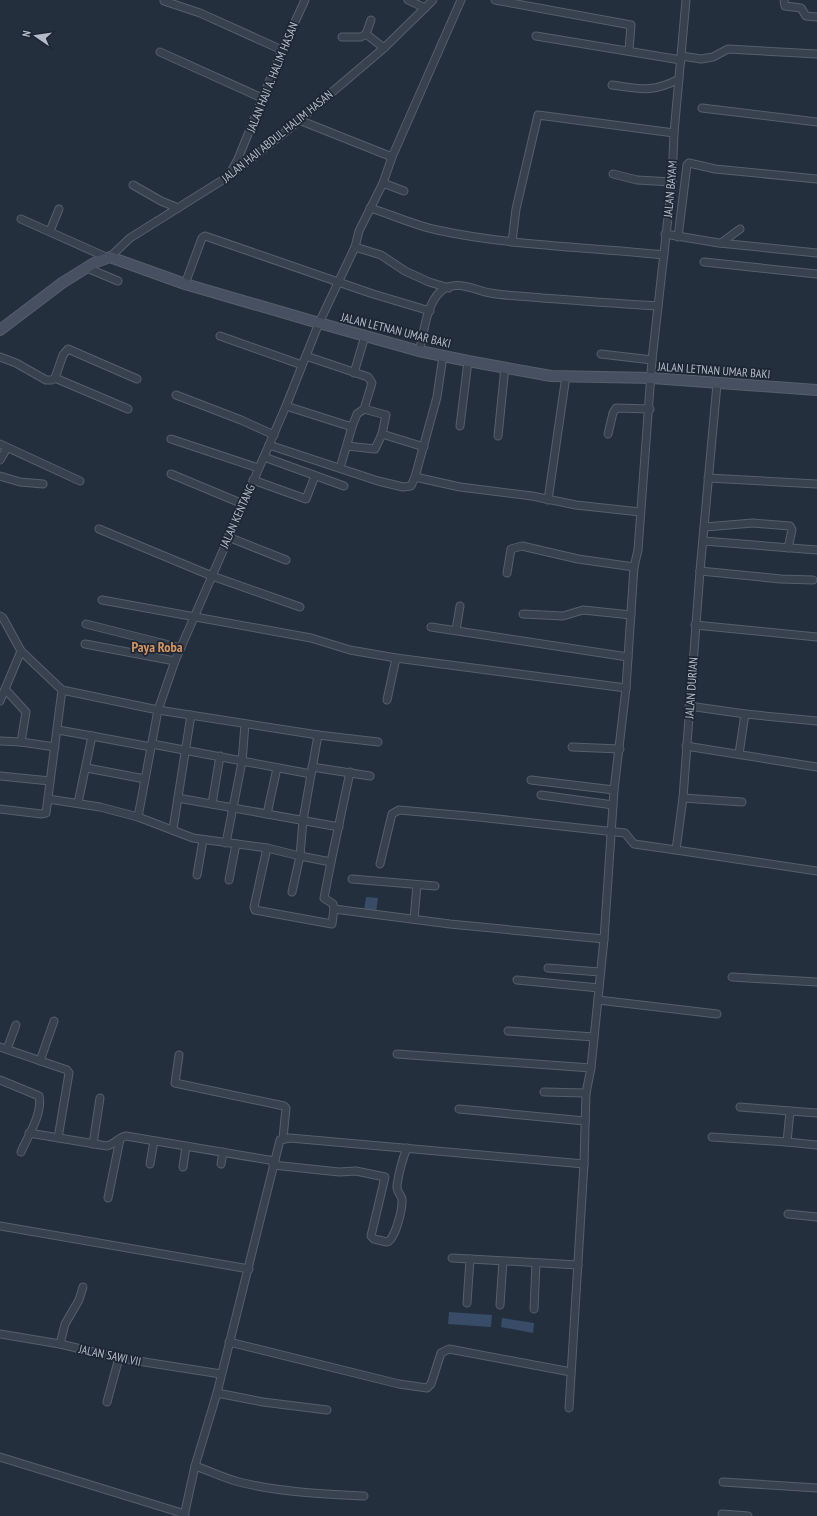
<svg xmlns="http://www.w3.org/2000/svg" width="817" height="1516" font-family="'PT Sans Narrow',sans-serif">
<style>
.water{fill:#394c67}
.lines{fill:none;stroke-linecap:round;stroke-linejoin:round}
.street-casing{stroke:#565f6c;stroke-width:9}
.secondary-casing{stroke:#565f6c;stroke-width:12}
.street{stroke:#38414e;stroke-width:7}
.secondary{stroke:#465061;stroke-width:10}
.labels{text-anchor:middle;dominant-baseline:central;stroke-width:3.5;stroke-linejoin:round;paint-order:stroke}
.street-label{font-size:12px;fill:#b4bcc9;stroke:#1d2633}
.quarter-label{font-size:14px;font-weight:bold;fill:#d59563;stroke:#1d2633}
</style>
<rect width="100%" height="100%" fill="#242f3e"/>
<g class="water">
<path d="M366,897L378,898L376,913L364,911Z"/>
<path d="M449,1312L492,1315L491,1327L448,1324Z"/>
<path d="M502,1318L534,1323L533,1333L501,1327Z"/>
</g>
<g class="lines">
<defs>
<g id="street">
<path d="M408,0L425,8"/>
<path d="M495,0L631,25L629,50"/>
<path d="M784,0L785,6L801,8L806,16L817,17"/>
<path d="M164,1L200,13L282,50"/>
<path d="M371,20L366,34L384,48"/>
<path d="M536,36L681,60"/>
<path d="M342,37H361L366,34"/>
<path d="M160,52L262,98"/>
<path d="M682,56L701,59L713,57L728,49L817,54"/>
<path d="M612,85C641,89 652,93 679,79"/>
<path d="M702,108L817,122"/>
<path d="M299,120L392,157"/>
<path d="M231,172L238,159L282,50L305,0"/>
<path d="M613,174L637,180L672,182"/>
<path d="M383,183L404,191"/>
<path d="M133,185L161,201L178,208"/>
<path d="M370,208C393,215 414,225 437,230C511,246 589,247 664,255"/>
<path d="M21,219L106,257"/>
<path d="M50,231L59,209"/>
<path d="M665,234L719,243L817,253"/>
<path d="M678,237L687,165L689,163L715,169L817,179"/>
<path d="M512,242L516,209L538,115L674,133"/>
<path d="M721,243L740,229"/>
<path d="M355,247L381,255L405,271L429,282L449,288"/>
<path d="M110,257L130,238L229,176L284,133L384,48L433,0"/>
<path d="M704,262L817,274"/>
<path d="M87,268L118,281"/>
<path d="M185,284L202,238L205,236L373,294L430,311"/>
<path d="M220,336L302,365"/>
<path d="M419,351C424,334 426,304 441,291C456,279 474,290 490,293C507,296 525,296 542,298C581,301 619,304 658,306"/>
<path d="M601,354L652,360"/>
<path d="M0,357L16,363L46,380H52L55,378L128,409"/>
<path d="M354,373L365,336"/>
<path d="M55,378L63,355L68,349L137,379"/>
<path d="M717,384L700,571L683,798L676,850L817,871"/>
<path d="M176,395L241,420L274,435"/>
<path d="M286,406L352,427L357,414L364,409L372,383L368,377L306,356"/>
<path d="M364,409L386,415L382,434L424,447"/>
<path d="M460,426L468,361"/>
<path d="M608,434L613,413L616,408L650,409"/>
<path d="M498,436L505,367"/>
<path d="M171,439L258,468"/>
<path d="M0,444L80,481"/>
<path d="M269,445L378,481L403,487L411,486L415,477L460,487L532,496L576,505L640,512"/>
<path d="M347,446L375,449L382,434"/>
<path d="M264,457L344,486"/>
<path d="M0,460L7,448"/>
<path d="M340,468L352,427"/>
<path d="M171,474L243,504"/>
<path d="M0,476L20,482L43,484"/>
<path d="M415,477L437,397L443,356"/>
<path d="M708,478L817,484"/>
<path d="M253,480L306,499L315,476"/>
<path d="M548,500L566,376"/>
<path d="M705,527L753,523L790,526L792,530L788,548"/>
<path d="M99,529L212,576L300,607"/>
<path d="M228,537L286,560"/>
<path d="M703,541L817,550"/>
<path d="M700,571L781,579L813,580"/>
<path d="M507,573L511,549L522,546L578,559L634,567"/>
<path d="M102,600L311,638L350,650L396,658L626,688"/>
<path d="M523,614L563,616L583,610L631,615"/>
<path d="M0,616L3,618L21,651L62,690L158,710L318,735L303,820L300,856L267,848L193,838L138,817L100,807L48,799"/>
<path d="M86,624L181,648"/>
<path d="M695,625L817,637"/>
<path d="M431,627L628,657"/>
<path d="M456,630L460,606"/>
<path d="M85,644L175,661"/>
<path d="M5,689L26,712L21,742"/>
<path d="M387,700L396,658"/>
<path d="M0,701L21,651"/>
<path d="M689,706L745,714"/>
<path d="M58,730L92,736L78,803"/>
<path d="M318,735L378,742"/>
<path d="M92,736L151,747"/>
<path d="M0,741L21,742L55,747"/>
<path d="M152,744L311,774"/>
<path d="M686,746L817,767"/>
<path d="M572,747L620,749"/>
<path d="M739,754L745,714L817,721"/>
<path d="M312,767L370,776"/>
<path d="M87,768L145,779"/>
<path d="M0,776L50,781"/>
<path d="M531,780L614,790"/>
<path d="M541,795L613,805"/>
<path d="M178,798L339,827"/>
<path d="M683,798L742,802"/>
<path d="M212,804L220,756"/>
<path d="M0,809L41,814L46,813L62,690"/>
<path d="M267,814L277,768"/>
<path d="M138,817L158,710L175,661L286,406L319,323L355,247L359,231L383,183L392,157L461,0"/>
<path d="M173,829L191,715"/>
<path d="M226,843L242,762L245,724"/>
<path d="M267,848L254,907L255,910L332,924L334,909L333,904L324,898L331,862L300,856L292,892"/>
<path d="M331,862L350,772"/>
<path d="M380,864L392,814L399,810L479,817L625,833L634,844L676,850"/>
<path d="M197,875L203,840"/>
<path d="M352,879L435,886"/>
<path d="M229,880L236,844"/>
<path d="M334,909L450,924L604,939"/>
<path d="M414,919L417,885"/>
<path d="M548,968L600,972"/>
<path d="M732,977L817,982"/>
<path d="M517,980L599,988"/>
<path d="M598,1000L717,1014"/>
<path d="M508,1031L594,1037"/>
<path d="M0,1047L67,1070L69,1073L58,1138"/>
<path d="M7,1049L16,1025"/>
<path d="M397,1054L591,1068"/>
<path d="M179,1055L175,1083L284,1106L286,1108L283,1138"/>
<path d="M40,1061L54,1021"/>
<path d="M0,1080L39,1096C43,1113 28,1136 21,1152"/>
<path d="M544,1092L586,1093"/>
<path d="M740,1107L790,1111L787,1142L817,1145"/>
<path d="M459,1109L585,1121"/>
<path d="M790,1111L817,1113"/>
<path d="M29,1133L107,1146C115,1144 119,1137 126,1136L275,1161"/>
<path d="M712,1137L787,1142"/>
<path d="M93,1144L100,1098"/>
<path d="M150,1164L154,1141"/>
<path d="M221,1164L223,1152"/>
<path d="M273,1165L339,1172L356,1171L385,1177L371,1236L374,1239L387,1242C395,1240 403,1208 402,1199C401,1194 396,1192 397,1185C399,1172 402,1160 407,1148"/>
<path d="M183,1167L186,1146"/>
<path d="M108,1198L120,1139"/>
<path d="M788,1214L817,1217"/>
<path d="M0,1226L249,1269"/>
<path d="M452,1258L470,1259"/>
<path d="M467,1303L470,1259L578,1265"/>
<path d="M500,1305L503,1261"/>
<path d="M534,1309L536,1263"/>
<path d="M0,1334L60,1344L119,1358L221,1374"/>
<path d="M229,1342L399,1384L427,1388L431,1384L441,1353L449,1349L571,1372"/>
<path d="M60,1344L65,1324L79,1300L83,1287"/>
<path d="M217,1393L263,1402L327,1410"/>
<path d="M107,1402L119,1358"/>
<path d="M569,1408L584,1164L586,1093L591,1068L604,939L614,790L626,688L634,567L638,550L652,360L672,182L674,133L686,0"/>
<path d="M0,1457L185,1514"/>
<path d="M195,1466C210,1471 224,1478 239,1482C279,1492 322,1494 364,1496"/>
<path d="M723,1482L817,1488"/>
<path d="M722,1514L748,1516"/>
<path d="M184,1516L195,1466L217,1393L280,1140L290,1138L584,1164"/>
</g>
<path id="secondary" d="M0,330L62,283L94,263L110,257L185,284L319,323L419,351L468,361L551,376L652,378L817,390"/>
</defs>
<use href="#street" class="street-casing"/>
<use href="#secondary" class="secondary-casing"/>
<use href="#street" class="street"/>
<use href="#secondary" class="secondary"/>
</g>
<g class="labels">
<g class="street-label">
<text transform="translate(272 77) rotate(-68)">JALAN HAJI A. HALIM HASAN</text>
<text transform="translate(277 136) rotate(-39)">JALAN HAJI ABDUL HALIM HASAN</text>
<text transform="translate(670 189) rotate(-85)">JALAN BAYAM</text>
<text transform="translate(396 330) rotate(14)">JALAN LETNAN UMAR BAKI</text>
<text transform="translate(714 370) rotate(4)">JALAN LETNAN UMAR BAKI</text>
<text transform="translate(237 516) rotate(-66)">JALAN KENTANG</text>
<text transform="translate(691 688) rotate(-86)">JALAN DURIAN</text>
<text transform="translate(110 1355) rotate(12)">JALAN SAWI VII</text>
</g>
<g class="quarter-label">
<text x="157" y="647">Paya Roba</text>
</g>
</g>
<g transform="translate(36 36) rotate(283)" stroke="#1d2633" stroke-width="3" paint-order="stroke">
<path d="M0-3L7 15L0 10L-7 15Z" fill="#b4bcc9"/>
<text y="-6" font-size="11" font-weight="bold" text-anchor="middle" fill="#b4bcc9">N</text>
</g>
</svg>
